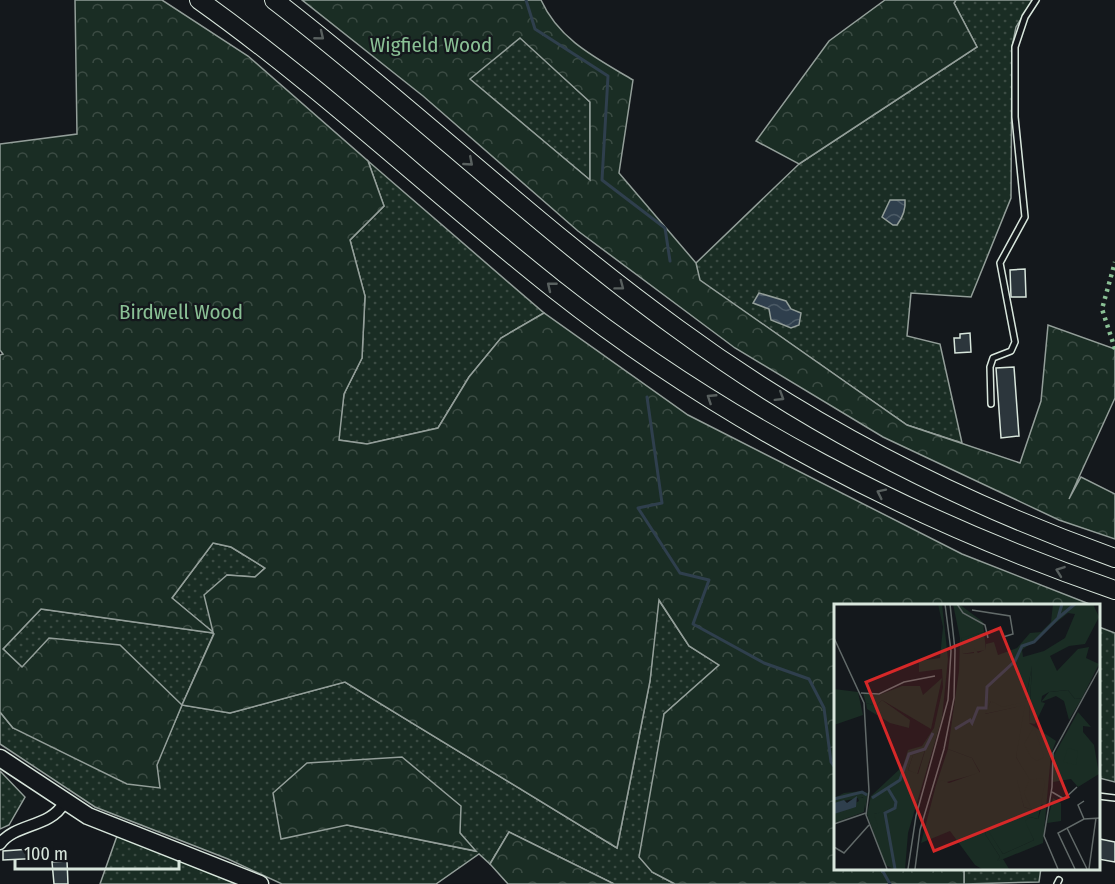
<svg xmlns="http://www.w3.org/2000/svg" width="1115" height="884" font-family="'Fira Sans Condensed',sans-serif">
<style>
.grass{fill:url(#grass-dots);stroke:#939e99;stroke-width:1.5;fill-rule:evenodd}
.forest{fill:url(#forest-crowns);stroke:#939e99;stroke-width:1.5;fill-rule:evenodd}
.water{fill:url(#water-waves);stroke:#939e99;stroke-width:1.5}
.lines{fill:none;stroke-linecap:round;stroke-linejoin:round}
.stream{stroke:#2f3f4d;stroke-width:3}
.building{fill:#2c363c;stroke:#d8e6dc;stroke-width:1.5}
.service-casing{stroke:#d8e6dc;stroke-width:8}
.minor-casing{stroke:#d8e6dc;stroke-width:13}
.trunk-casing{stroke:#d8e6dc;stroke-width:19}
.motorway-casing{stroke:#d8e6dc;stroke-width:20}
.service{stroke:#14181c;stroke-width:5}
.minor{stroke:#14181c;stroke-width:10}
.trunk{stroke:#14181c;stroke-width:16}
.motorway{stroke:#14181c;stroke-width:18}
.hedge{stroke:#8ac095;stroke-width:4.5;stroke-dasharray:3 4.5;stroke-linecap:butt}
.oneway{stroke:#59605f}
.labels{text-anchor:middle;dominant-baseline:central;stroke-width:4.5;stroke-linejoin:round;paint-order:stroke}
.park-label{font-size:21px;fill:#8ac095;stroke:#14181c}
.inset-river{fill:none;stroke:#2f3f4d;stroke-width:3}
.inset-road{fill:none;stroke:#626a69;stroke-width:1.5}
.view{fill:#d62828;fill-opacity:0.15;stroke:#d62828;stroke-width:3}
.inset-edge{fill:none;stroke:#d8e6dc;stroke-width:3}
</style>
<defs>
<pattern id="grass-dots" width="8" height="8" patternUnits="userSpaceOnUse" patternTransform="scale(1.5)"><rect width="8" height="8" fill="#1a2d24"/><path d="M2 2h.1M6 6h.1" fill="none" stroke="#3b4b43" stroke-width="1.8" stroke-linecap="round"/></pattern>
<pattern id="forest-crowns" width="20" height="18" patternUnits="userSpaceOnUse" patternTransform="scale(1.5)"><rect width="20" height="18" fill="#1a2d24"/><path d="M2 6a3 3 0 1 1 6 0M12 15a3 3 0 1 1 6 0" fill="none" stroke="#3b4b43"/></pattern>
<pattern id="water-waves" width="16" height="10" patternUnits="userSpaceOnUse" patternTransform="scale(1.5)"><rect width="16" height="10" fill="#2f3f4d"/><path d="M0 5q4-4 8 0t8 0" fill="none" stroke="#4c5b66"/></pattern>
</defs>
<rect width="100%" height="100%" fill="#14181c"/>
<g class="grass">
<path d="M956,0H1033L1016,27L1012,47L1011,198L971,297L911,293L907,336L940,344L962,443L907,425L699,280L696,263L799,164L977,47L954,3Z"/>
<path d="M520,37L590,102V180L469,79Z"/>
<path d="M368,161L544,313L501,338L469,377L438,428L367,444L338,440L344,394L362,358L365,296L350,240L384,206Z"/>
<path d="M213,543L231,547L265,568L255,577L227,575L214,633L182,705L230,713L345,682L617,848L650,681L658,599L689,646L720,665L664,714L652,872L675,884H614L509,832L490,864L479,854L436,884H282L228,859L95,807L0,744V712L13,728L156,765L182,705L22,667L3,649L41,609L213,633L172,598ZM347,825L460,833L475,851Z"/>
<path d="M1099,627L1115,633V782L1099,778Z"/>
<path d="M0,771L25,797L9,825L0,829Z"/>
<path d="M117,836L238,884H100Z"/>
<path d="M964,868H1041L1039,882L964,884Z"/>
</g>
<g class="forest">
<path d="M75,0H162L248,56L368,161L384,206L350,240L365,296L362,358L344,394L339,440L367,444L438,428L469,377L501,338L544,313L688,415L962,554L1092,605H836V868H964V884H675L652,872L639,857L664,714L719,665L689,646L659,600L650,681L617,848L345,682L230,713L182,705L157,765L160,788L127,784L13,728L0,712V355L3,354L0,350V144L77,134ZM213,543L231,547L265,568L255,577L227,575L204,595L213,632L172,598ZM41,609L213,633L214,634L182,705L120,645L49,638L22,667L3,649Z"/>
<path d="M302,0H541C559,40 596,58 633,80L619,173L696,263L700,280L907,425L1020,463L1041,401L1048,325L1115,349V398L1069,499L1081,477L1115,494V539L1059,520L883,437L735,348L578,231L423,96ZM520,38L590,102V180L470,79Z"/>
<path d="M885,0H956L954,3L977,47L799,164L756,141L829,41Z"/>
<path d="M402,757L461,806L460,833L476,851L347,825L281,839L273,793L307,763Z"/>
<path d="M509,832L614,884H508L490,864Z"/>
</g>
<g class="water">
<path d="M890,200H905C906,210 903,217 897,225H893L882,217Z"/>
<path d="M759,293L786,301L791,309L801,313L799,325L791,328L771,320L769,309L753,303Z"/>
</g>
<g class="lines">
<g class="stream">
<path d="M526,0L535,29L608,76L602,180L665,228L670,261"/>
<path d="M647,397L662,503L638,508L680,573L709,580L693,624L764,663L809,679L824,708L831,762L836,769"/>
<path d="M881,868L890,884"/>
</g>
</g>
<g class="building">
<path d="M1025,269L1026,297H1011L1010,270Z"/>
<path d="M970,333L971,352L955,353L954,338H960V334Z"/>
<path d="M1014,367L1019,436L1001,438L996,368Z"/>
<path d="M1100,839L1115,842V862L1098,859Z"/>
<path d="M45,848V858L3,860V851Z"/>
<path d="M67,861L68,884H54L52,862Z"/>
</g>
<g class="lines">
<defs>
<g id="service">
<path d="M991,404L990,367L993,358L1011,351L1015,342L1000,263L1025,217L1015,117V47L1025,17L1036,0"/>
<path d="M1098,796L1115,798"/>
<path d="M1057,884L1059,880"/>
</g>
<path id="minor" d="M0,844C15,823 50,828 64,803"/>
<path id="trunk" d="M0,758L88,816L260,884"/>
<g id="motorway">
<path d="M199,0C323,88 434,194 554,289C721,421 914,521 1115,590"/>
<path d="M274,0C412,106 537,227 678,329C810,426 961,503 1115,558"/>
</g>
</defs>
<use href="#service" class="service-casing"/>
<use href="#minor" class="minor-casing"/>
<use href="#trunk" class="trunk-casing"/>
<use href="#motorway" class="motorway-casing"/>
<use href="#service" class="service"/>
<use href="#minor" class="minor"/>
<use href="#trunk" class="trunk"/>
<use href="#motorway" class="motorway"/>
<path class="hedge" d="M1115,349L1102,309L1115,262"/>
</g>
<defs><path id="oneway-chevron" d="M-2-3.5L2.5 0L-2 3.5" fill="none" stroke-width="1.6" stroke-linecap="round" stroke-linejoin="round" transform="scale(1.5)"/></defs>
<g class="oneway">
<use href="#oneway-chevron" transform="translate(320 36) rotate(39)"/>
<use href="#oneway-chevron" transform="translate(469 162) rotate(41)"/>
<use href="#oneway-chevron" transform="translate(551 286) rotate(-141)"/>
<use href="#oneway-chevron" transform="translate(620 286) rotate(37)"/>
<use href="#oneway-chevron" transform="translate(780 397) rotate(32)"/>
<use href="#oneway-chevron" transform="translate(711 398) rotate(-147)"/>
<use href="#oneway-chevron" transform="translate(881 493) rotate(-154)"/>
<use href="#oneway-chevron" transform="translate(1060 571) rotate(-160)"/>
</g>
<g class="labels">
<g class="park-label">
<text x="431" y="45">Wigfield Wood</text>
<text x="181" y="312">Birdwell Wood</text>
</g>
</g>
<g transform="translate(834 604)">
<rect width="266" height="266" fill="#14181c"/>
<path d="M150,28L152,46L128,50L127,33ZM198,61L195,119L222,137L217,150L209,239L162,258L166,253L151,230L153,224L169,250L200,236L190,217L196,213L204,215L209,200L198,206L190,203L182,177L180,184L169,181L170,172L195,176L182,153L184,103L150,110L157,97L192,95ZM108,74L97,125L48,96L42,102L32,99L29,89L45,91L68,82H86L89,91ZM234,86L241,95L248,94L235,116L230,97L222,92L207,98L215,88ZM244,108L257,123L249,122V128L260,141L265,170L244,183L237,175L219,178V153ZM114,145L138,154L146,169L102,181ZM91,146L83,171L74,166L79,151ZM23,192L30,194V208L0,219V210L25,197ZM219,194L227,199V217L213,219ZM49,207L61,261L60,265L51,261L39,227L40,210Z" fill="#1a2d24"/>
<path d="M104,0H108L114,55L108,114L74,229L71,265H60L49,208L40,210L44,223L39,227L33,210L37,192L69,162L74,146L88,142L100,124L109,83L108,65L85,68V57L106,54L109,23ZM91,147L84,170L74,166L79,151ZM119,0H125L149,18L150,28L127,34L129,50L140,49V44L144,49L152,45V40L160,38L164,51L183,44L196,29L207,28L217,18L219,0H259L265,13L251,40L235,42L216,52L223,67L244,45L255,43L252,54L265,60L248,94L241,95L234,86L215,88L208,92L207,98L211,99L201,120L195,119L198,62L191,98L168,103L157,97L151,110L191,101L182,153L196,176L209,174L211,179L204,215L196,213L191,217L200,236L169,250L153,225L151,230L166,253L163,257L169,255L175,265H148L141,261L116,227L87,239L102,181L108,176L115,179L146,168L138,154L114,145L125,67L126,34ZM234,9L241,10L231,34L210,47L189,53L188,46ZM183,176H195L190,189L198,206L190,203ZM0,85L24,88L29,111L0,121ZM48,96L76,116L75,124L56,119L33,105L32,99L42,102ZM200,123L210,153L203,157L197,153L190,140ZM234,144L244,147L242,161L229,158ZM28,187L34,189L31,207L29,193L0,199V194L10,189Z" fill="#1a2d24" fill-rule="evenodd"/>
<path d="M23,192L22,203L0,210V199L10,196L13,199Z" fill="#2f3f4d"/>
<path class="inset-river" d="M224,14L241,0M121,125L136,116L138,119L144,104H152L153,83L181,57L188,42L200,38L224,14L228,0M53,183L62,198L61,204L51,209L61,265M38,194L66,176L75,150L91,145L99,129M0,195L28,188L33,191"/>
<path class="inset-road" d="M123,0L129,9L151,21L154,34M138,6L176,12L179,30L169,33M0,34L30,99L35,187L32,211L53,265M27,89L45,90L70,78L101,72M218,188L230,195L243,183M250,215L244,201L250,197M0,220L32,209M233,224L253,265M0,243L10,249L35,221M74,265L82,212L114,96L117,47L111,0M81,265L86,226L110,145L120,94L121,46L116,0M224,265L210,232L218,183L219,149L266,63M241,265L224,229L250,215L266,214M255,265L262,214"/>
<path class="view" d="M166,24L234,193L100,247L32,78Z"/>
<rect width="266" height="266" class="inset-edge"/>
</g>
<path d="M15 860v9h164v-9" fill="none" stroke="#d8e6dc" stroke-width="3"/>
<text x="24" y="860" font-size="18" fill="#d8e6dc" stroke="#14181c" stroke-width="4.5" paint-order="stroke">100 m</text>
</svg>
